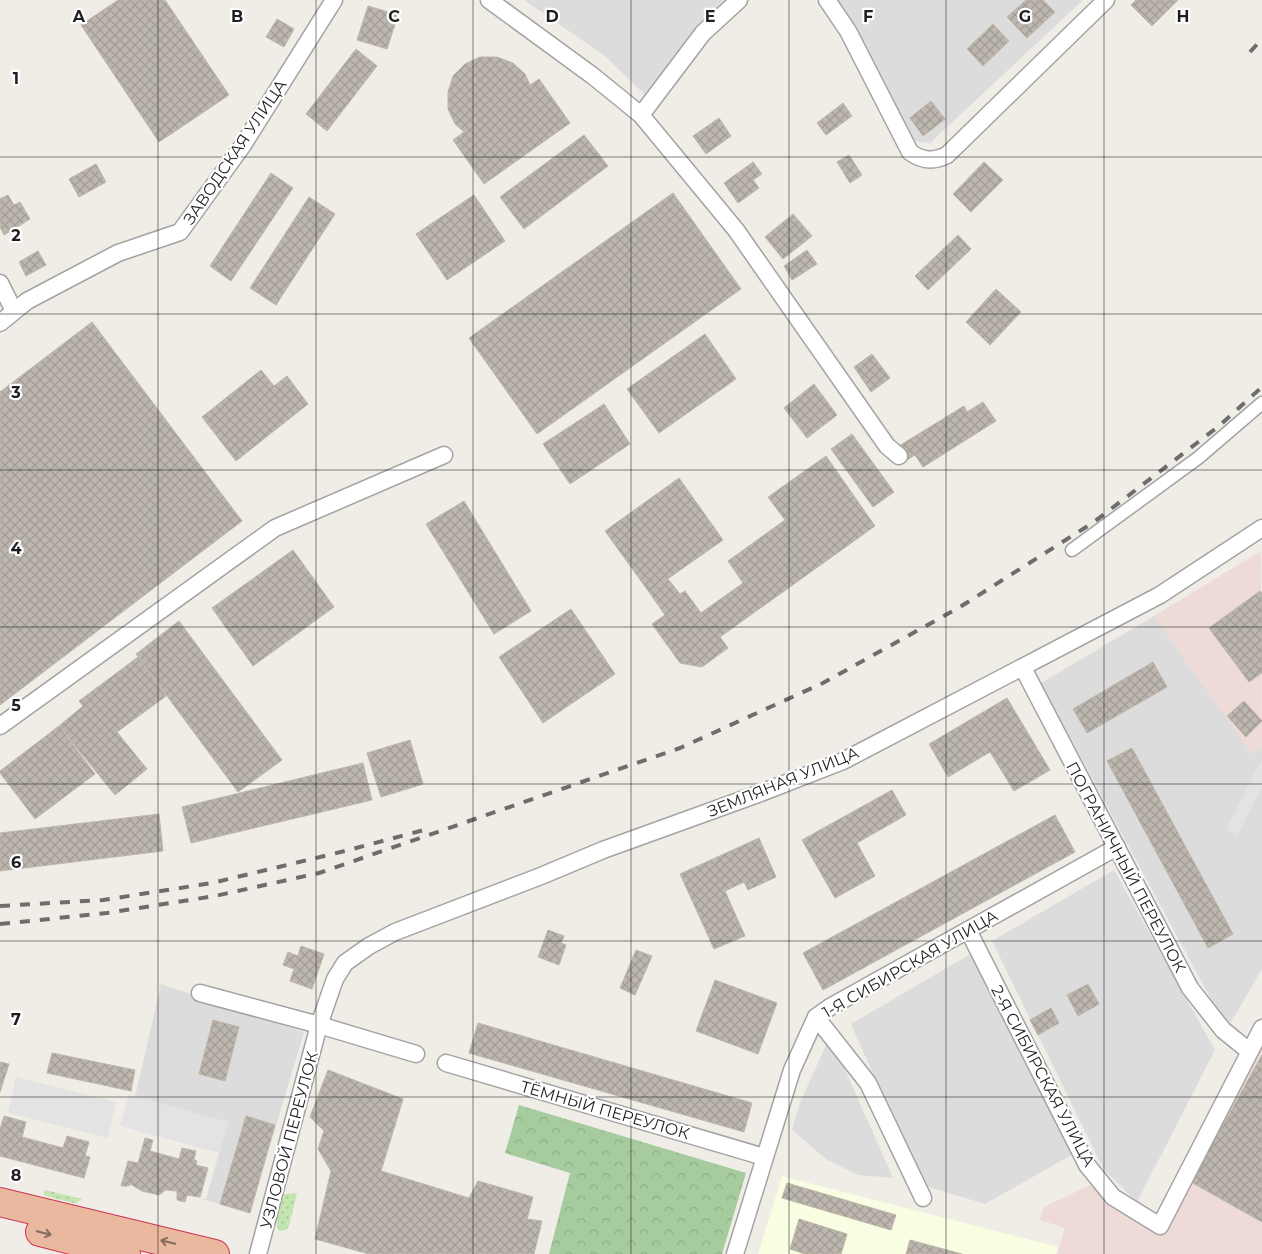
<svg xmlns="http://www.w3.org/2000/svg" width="1262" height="1254" font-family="Montserrat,sans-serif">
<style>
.residential{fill:#dddcdc}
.commercial{fill:#eedbd7}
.education{fill:#f9fde1}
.grass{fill:url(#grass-dots)}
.forest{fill:url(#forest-crowns)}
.parking{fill:#e3e3e3}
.building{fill:url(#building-cross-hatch);stroke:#bfb6a9}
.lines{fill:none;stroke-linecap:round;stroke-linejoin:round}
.pedestrian-casing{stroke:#a3a3a3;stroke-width:15}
.minor-casing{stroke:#a3a3a3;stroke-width:19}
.trunk-casing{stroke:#cd3352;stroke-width:30}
.pedestrian{stroke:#fff;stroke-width:12}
.minor{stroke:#fff;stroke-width:16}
.trunk{stroke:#eab89e;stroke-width:28}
.rail{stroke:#6d6d6d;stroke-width:4;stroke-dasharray:10 10;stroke-linecap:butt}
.oneway{stroke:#846c5e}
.grid{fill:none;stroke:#1f1f1f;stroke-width:1;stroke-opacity:0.55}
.labels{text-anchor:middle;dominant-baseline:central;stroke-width:4.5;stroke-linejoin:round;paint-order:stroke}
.street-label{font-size:16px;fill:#1f1f1f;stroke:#fff}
.grid-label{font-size:16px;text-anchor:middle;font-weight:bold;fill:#1f1f1f;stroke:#fff;stroke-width:4.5;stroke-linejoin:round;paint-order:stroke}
</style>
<defs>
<pattern id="grass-dots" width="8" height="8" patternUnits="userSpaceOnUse" patternTransform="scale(1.25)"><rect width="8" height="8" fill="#c3e5b0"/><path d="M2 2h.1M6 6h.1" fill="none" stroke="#a7c497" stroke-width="1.8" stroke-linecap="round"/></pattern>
<pattern id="forest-crowns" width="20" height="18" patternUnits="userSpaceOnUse" patternTransform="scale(1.25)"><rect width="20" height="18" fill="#a5cb9e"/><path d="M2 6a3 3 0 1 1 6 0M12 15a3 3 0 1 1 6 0" fill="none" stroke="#8eae88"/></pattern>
<pattern id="building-cross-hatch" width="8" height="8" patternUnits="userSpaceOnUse" patternTransform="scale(1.25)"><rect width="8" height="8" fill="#bcb6af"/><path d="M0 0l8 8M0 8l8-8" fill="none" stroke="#a19c96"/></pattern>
</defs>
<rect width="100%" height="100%" fill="#efede6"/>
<g class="residential">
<path d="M524,0H723L644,94L605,56Z"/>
<path d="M834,0H1083L930,143L915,141Z"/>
<path d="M1154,616L1252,754L1262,747V969L1227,1029L1041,683Z"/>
<path d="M1114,870L1215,1050L1137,1202L1104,1170L992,941Z"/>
<path d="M972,953L1073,1154L985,1204L922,1185L851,1024Z"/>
<path d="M161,984L304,1032L250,1213L202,1199H206L228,1122L135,1097Z"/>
<path d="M830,1036L893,1178L858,1175L827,1160L792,1130L800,1103Z"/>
</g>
<g class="commercial">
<path d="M1261,551L1262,747L1252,754L1154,616Z"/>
<path d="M1262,1042V1254H1057L1065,1228L1040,1220L1044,1207L1103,1179L1129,1209L1164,1225Z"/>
</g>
<path class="education" d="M782,1176L1058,1247L1056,1254H758Z"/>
<g class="grass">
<path d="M45,1190L82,1199L76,1203H73L43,1195Z"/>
<path d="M297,1193L289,1226L286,1230L279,1231C273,1221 281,1205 284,1194Z"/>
</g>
<path class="forest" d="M519,1105L746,1173L722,1254H549L570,1173L505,1153Z"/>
<g class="parking">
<path d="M1262,759V787L1237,836L1226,830Z"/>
<path d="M16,1077L116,1102L108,1138L8,1113Z"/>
<path d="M129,1095L228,1122L219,1153L120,1126Z"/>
</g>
<g class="building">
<path d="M118,0H165L229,95L159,142L81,25Z"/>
<path d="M1026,0H1043L1055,12L1027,38L1007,17Z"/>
<path d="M1136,0H1178L1152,26L1131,5Z"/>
<path d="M368,6L398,15L387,49L357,40Z"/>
<path d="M277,19L294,29L284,47L266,37Z"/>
<path d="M993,24L1009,41L983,66L967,49Z"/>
<path d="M356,49L377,66L327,131L306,114Z"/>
<path d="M480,57H497L513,63L525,74L530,85L539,79L570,123L484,184L453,140L464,132L455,124L448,109V92L453,76L465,64Z"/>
<path d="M931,101L945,119L923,136L910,118Z"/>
<path d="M843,103L852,116L826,135L817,123Z"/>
<path d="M719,118L731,136L706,154L693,136Z"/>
<path d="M584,135L608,166L524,229L500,197Z"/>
<path d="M849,155L862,175L850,183L837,162Z"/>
<path d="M753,162L762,174L753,180L759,188L738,203L724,183Z"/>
<path d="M984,162L1003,180L971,212L953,194Z"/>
<path d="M96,164L106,182L79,197L69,179Z"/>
<path d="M271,173L293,188L231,281L210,266Z"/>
<path d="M673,193L741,289L537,434L469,338Z"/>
<path d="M8,195L14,205L20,202L30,219L4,235L0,227V199Z"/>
<path d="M474,195L505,241L447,280L416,234Z"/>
<path d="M309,197L335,214L276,305L250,288Z"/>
<path d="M793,214L812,236L783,259L765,237Z"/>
<path d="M958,235L971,249L928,290L915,276Z"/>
<path d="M807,250L817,264L792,280L784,266Z"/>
<path d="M38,251L46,265L26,276L19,262Z"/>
<path d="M996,289L1021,312L990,345L966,322Z"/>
<path d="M92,322L242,521L0,705V392Z"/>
<path d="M705,334L736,379L659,433L627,389Z"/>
<path d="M872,354L890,378L871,392L854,367Z"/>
<path d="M261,370L274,386L287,376L308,404L236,461L202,417Z"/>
<path d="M814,384L837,415L807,438L784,408Z"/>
<path d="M983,402L996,421L923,467L915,455L907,460L899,446L964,406L967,412Z"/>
<path d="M604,404L630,444L570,484L543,444Z"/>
<path d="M852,434L894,492L873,507L831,449Z"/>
<path d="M826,456L875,526L720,637L728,648L702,667L680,663L652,624L665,615L649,592L668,579L680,594L685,591L701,613L743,583L728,561L785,520L768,497Z"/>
<path d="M679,478L723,540L649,592L605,531Z"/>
<path d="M464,501L531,611L494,634L426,524Z"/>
<path d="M293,550L334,607L253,666L212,608Z"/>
<path d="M1260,591L1262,593V673L1249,682L1209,628Z"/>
<path d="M571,609L615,674L543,723L499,657Z"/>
<path d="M179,621L282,760L238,792L136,654Z"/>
<path d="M138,657L166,696L117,732L147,769L115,795L59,726L83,706L79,701Z"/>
<path d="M1153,662L1167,687L1087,733L1073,709Z"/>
<path d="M1007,698L1050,770L1014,791L990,752L948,777L929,744Z"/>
<path d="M1244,701L1262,721L1246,737L1227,716Z"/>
<path d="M59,726L95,774L35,819L0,773V771Z"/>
<path d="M410,740L423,784L381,797L367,753Z"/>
<path d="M1132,748L1233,934L1208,948L1107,761Z"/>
<path d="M363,763L372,800L191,843L182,807Z"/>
<path d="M892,790L906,815L857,843L875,876L835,898L802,840Z"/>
<path d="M159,814L163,851L0,871V833Z"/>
<path d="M1055,815L1075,852L823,990L803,953Z"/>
<path d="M759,838L776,877L748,890L744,882L725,891L745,936L714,949L680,874Z"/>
<path d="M548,930L564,936L561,943L566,945L559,965L538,957Z"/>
<path d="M301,946L324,954L312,989L290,981L294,969L283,965L288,952L298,956Z"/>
<path d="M636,950L652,956L635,995L620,988Z"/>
<path d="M715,980L777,1003L758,1054L696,1031Z"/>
<path d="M1088,984L1099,1004L1078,1016L1067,995Z"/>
<path d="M1051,1008L1059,1023L1038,1035L1030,1020Z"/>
<path d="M213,1020L239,1027L225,1081L199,1074Z"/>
<path d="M478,1023L752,1103L744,1132L469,1053Z"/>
<path d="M52,1053L135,1070L131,1091L47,1073Z"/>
<path d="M1262,1055V1222L1191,1182Z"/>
<path d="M0,1062L9,1064L0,1092Z"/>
<path d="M328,1070L403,1099L381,1171L469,1198L478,1181L533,1197L527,1219L542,1221L534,1254H369L315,1239L331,1171L318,1149L324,1131L310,1117Z"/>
<path d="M4,1116L26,1122L22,1137L63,1148L67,1136L89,1142L85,1156L90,1157L84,1178L0,1156V1129Z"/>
<path d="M246,1116L275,1125L250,1213L220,1204Z"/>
<path d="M145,1138L153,1140L150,1151L179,1159L182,1148L196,1151L194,1160L197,1161L196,1165L208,1168L200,1197L187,1195L185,1202L177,1200V1191L166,1190L159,1195L142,1191L130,1184L129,1186H121L128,1161L138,1163Z"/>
<path d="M787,1183L896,1215L891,1230L782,1198Z"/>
<path d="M799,1219L847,1234L841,1254H805L790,1249Z"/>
<path d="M910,1240L962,1254H906Z"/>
</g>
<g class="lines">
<defs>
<path id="pedestrian" d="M1072,550L1198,458L1262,403"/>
<g id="minor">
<path d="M489,0L593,76L641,115L736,230L887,446L899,456"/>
<path d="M827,0L848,31L910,152C922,161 933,162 947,155L1106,0"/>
<path d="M641,115L703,33L739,0"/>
<path d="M0,283L14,311"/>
<path d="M0,323L27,301L118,253L180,232L243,145L334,0"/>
<path d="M1023,668L1190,988L1223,1030L1249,1051"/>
<path d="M0,726L275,528L444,455"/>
<path d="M968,930L1087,1165L1113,1197L1160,1226L1262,1028"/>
<path d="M200,993L319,1025L416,1054"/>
<path d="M816,1017L868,1083L923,1198"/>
<path d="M446,1063L764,1157"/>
<path d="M258,1254L319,1025L335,979L345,963L369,946L395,932L541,876L603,850L758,794L843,761L1160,595L1262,528"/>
<path d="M735,1254L792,1070L816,1017L830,1007L1117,847"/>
</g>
<g id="trunk">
<path d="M0,1202L215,1254"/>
<path d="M40,1232L126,1254"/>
</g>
</defs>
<use href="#pedestrian" class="pedestrian-casing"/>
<use href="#minor" class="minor-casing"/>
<use href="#trunk" class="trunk-casing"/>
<use href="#pedestrian" class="pedestrian"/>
<use href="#minor" class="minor"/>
<use href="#trunk" class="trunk"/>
<g class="rail">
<path d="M1250,52L1262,39"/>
<path d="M0,906L103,900L212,883L345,851L424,830"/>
<path d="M0,924L107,913L215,896L319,873L680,748L823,683L960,607L1094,522L1219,426L1262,387"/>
</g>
</g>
<defs><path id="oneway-shaft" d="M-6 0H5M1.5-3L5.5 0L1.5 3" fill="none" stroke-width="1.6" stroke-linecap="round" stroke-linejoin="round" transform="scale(1.25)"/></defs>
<g class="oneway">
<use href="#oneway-shaft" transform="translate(44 1233) rotate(14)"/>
<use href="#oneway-shaft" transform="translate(168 1242) rotate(-166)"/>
</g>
<path class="grid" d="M158,0V1254M316,0V1254M473,0V1254M631,0V1254M789,0V1254M946,0V1254M1104,0V1254M0,157H1262M0,314H1262M0,470H1262M0,627H1262M0,784H1262M0,941H1262M0,1097H1262"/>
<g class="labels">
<g class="street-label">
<text transform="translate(235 152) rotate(-56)">ЗАВОДСКАЯ УЛИЦА</text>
<text transform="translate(783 782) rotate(-22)">ЗЕМЛЯНАЯ УЛИЦА</text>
<text transform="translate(1126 867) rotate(62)">ПОГРАНИЧНЫЙ ПЕРЕУЛОК</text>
<text transform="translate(910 964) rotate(-30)">1-Я СИБИРСКАЯ УЛИЦА</text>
<text transform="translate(1043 1076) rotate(62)">2-Я СИБИРСКАЯ УЛИЦА</text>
<text transform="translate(605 1110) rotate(16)">ТЁМНЫЙ ПЕРЕУЛОК</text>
<text transform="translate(289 1140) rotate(-75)">УЗЛОВОЙ ПЕРЕУЛОК</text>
</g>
</g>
<g class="grid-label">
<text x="79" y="22">A</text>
<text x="237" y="22">B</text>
<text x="394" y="22">C</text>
<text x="552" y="22">D</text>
<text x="710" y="22">E</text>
<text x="868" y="22">F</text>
<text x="1025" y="22">G</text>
<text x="1183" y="22">H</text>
<text x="16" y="84">1</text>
<text x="16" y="241">2</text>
<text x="16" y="398">3</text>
<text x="16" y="554">4</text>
<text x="16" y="711">5</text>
<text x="16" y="868">6</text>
<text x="16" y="1025">7</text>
<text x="16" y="1181">8</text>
</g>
</svg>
